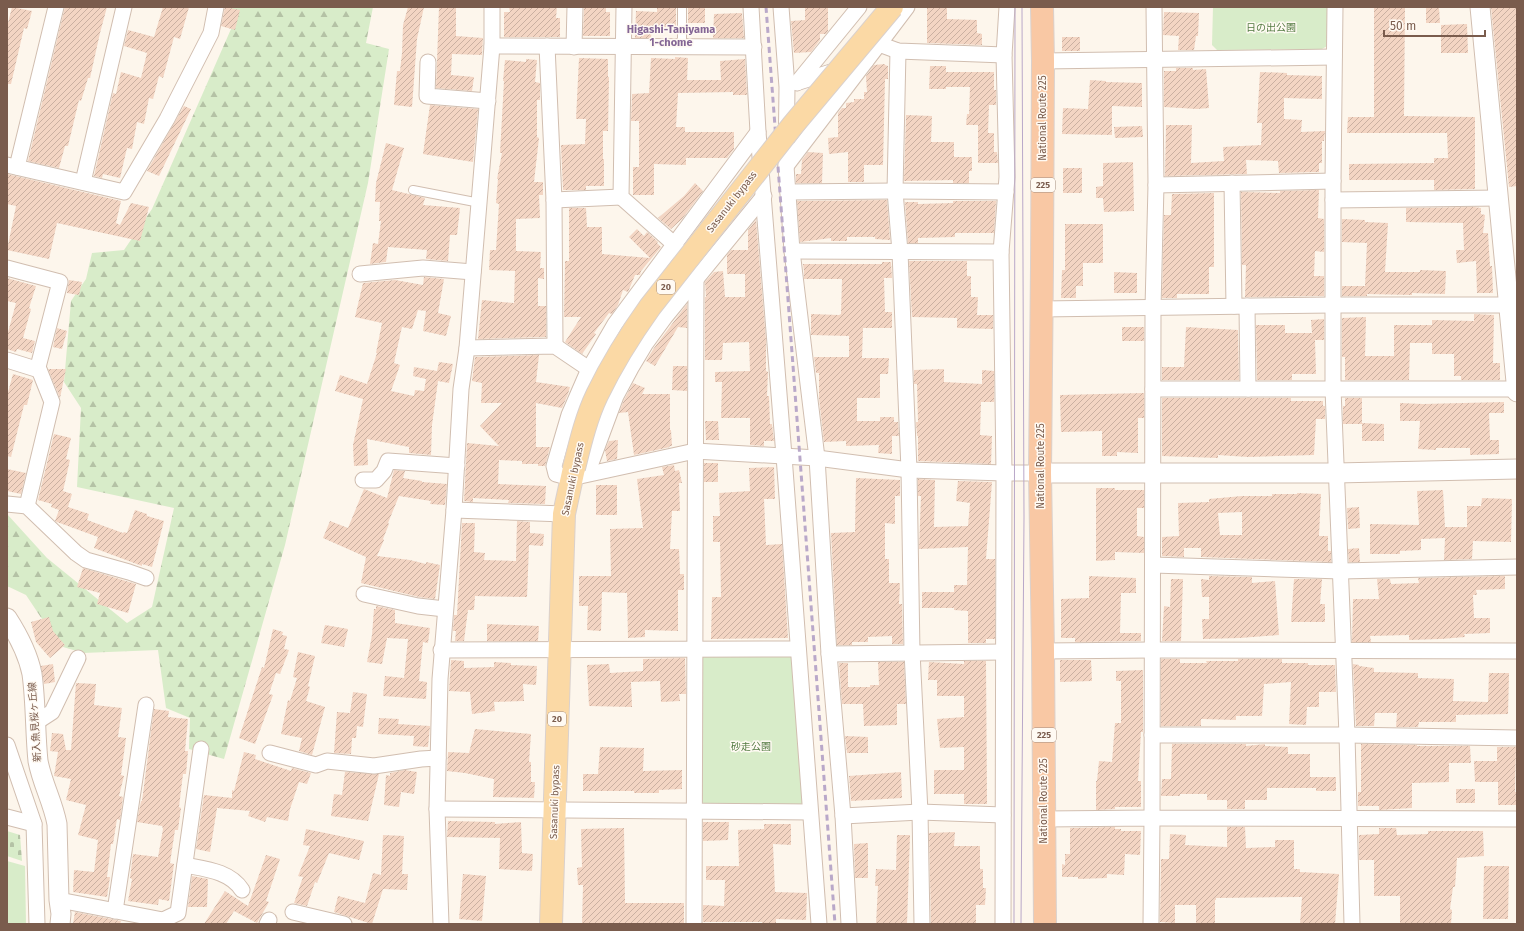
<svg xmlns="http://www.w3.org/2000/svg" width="1524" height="931" font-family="'Fira Sans','Noto Sans JP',sans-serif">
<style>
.forest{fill:url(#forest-firs)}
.cemetery{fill:url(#cemetery-stones)}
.park{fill:#d8ecc9}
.building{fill:url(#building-hatch);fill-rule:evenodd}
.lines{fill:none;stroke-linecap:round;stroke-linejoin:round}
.service-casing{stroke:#d1beb0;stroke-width:10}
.minor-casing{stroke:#d1beb0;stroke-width:17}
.tertiary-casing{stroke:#d1beb0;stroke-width:21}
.primary-casing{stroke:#dad1cd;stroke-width:24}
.trunk-casing{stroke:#dad1cd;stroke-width:24}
.service{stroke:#fff;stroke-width:8}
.minor{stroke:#fff;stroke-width:15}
.tertiary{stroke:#fff;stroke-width:19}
.primary{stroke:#fbd9a5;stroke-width:22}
.trunk{stroke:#f9c8a4;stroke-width:22}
.tram{stroke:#b9a8c9;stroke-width:1}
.rail{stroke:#b9a8c9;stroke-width:3;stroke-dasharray:6 4;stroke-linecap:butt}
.primary-bridge-casing{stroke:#dad1cd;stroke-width:24;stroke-linecap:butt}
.primary-bridge{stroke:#fbd9a5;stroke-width:22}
.labels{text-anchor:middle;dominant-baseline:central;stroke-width:3;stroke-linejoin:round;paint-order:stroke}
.shield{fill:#fffaf3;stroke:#a28b7f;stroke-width:1}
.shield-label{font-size:9px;font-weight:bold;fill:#7a5c4d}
.park-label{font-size:10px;fill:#537a41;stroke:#fffaf3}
.street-label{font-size:10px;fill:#7a5c4d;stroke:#fffaf3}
.neighbourhood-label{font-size:11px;font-weight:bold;fill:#846695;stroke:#fffaf3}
</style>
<defs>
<pattern id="forest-firs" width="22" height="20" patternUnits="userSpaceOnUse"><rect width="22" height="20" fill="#d8ecc9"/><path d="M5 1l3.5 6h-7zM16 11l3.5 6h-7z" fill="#b4c2a5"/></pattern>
<pattern id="cemetery-stones" width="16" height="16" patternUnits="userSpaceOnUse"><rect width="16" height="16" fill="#d8ecc9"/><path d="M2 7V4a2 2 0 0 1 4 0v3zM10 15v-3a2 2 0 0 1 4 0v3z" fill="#b4c2a5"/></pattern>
<pattern id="building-hatch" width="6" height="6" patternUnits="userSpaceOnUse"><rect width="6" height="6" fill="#f3d5c3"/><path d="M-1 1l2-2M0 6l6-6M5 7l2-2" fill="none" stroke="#cab0a1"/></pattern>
</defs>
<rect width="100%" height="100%" fill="#fdf6ec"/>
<path class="forest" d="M227,7H373L366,43L389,49L368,183L285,545L224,759L189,749L190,718L166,708L158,650L83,653L60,646L26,595L7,586V514L47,558L127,623L152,607L174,508L77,487L81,408L64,382L71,301L86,279L92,253L124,250L152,209L231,29Z"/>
<path class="cemetery" d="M7,831L20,835L22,861L7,856Z"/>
<g class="park">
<path d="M1213,7H1328L1329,45L1322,49L1217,50L1212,45Z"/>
<path d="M706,653H790L795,658L806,799L801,804L705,805L700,799L699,661Z"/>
<path d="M7,861L25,866L26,924H7Z"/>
</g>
<g class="building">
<path d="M12,7L32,11L27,29L24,28L11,84H7V27Z"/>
<path d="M65,7H107L100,33L90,78H88L81,101L79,100L68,146H65L59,168L28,161Z"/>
<path d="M163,7H189L180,39L174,37L163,78L159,76L153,99L149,98L144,124L137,122L132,149L127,148L120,178L103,174L102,178L94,176L113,93L116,94L121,72L141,78L147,53L124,46L128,30L154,37Z"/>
<path d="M225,7L240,10L235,30L221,26Z"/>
<path d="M408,7H424L417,39L412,107L394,105L397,71H400L402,53L403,25Z"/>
<path d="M439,7H456V36L483,38L482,55L452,54L451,75L474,77L472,91L436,88Z"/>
<path d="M509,7H557L556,18H560V37H504V12H510Z"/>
<path d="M584,7H606V12H610V36H583Z"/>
<path d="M657,7H676V27H652L651,38H635L636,11L657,12Z"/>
<rect x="688" y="7" width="17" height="16"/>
<path d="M805,7H828V31L826,34H820V40L811,52L794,53L791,21L805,20Z"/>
<path d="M927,7H947V19L977,20V33L982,34V45L927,43Z"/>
<path d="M1374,7H1405L1404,116L1475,117V189L1434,190V180H1349V164L1434,163V158H1448L1447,133H1347L1348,117H1374Z"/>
<path d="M1426,7H1439L1440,23H1426Z"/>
<path d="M1491,7H1517V186L1509,187Z"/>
<path d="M1164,12L1199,13L1198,36H1196L1194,50H1178L1179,36L1163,35Z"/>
<path d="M742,13L744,38H713L714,14Z"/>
<path d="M1467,24L1468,53H1441V25Z"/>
<rect x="1062" y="37" width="18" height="14"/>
<path d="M675,57L688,58L687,80H721L720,61L745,59L747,95H733V92L678,93L676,127H685V132H734V149L727,158H686V165L654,164V195H633V167H639V121H631L632,94L649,93L651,58L675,59Z"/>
<path d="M579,58L608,59V77H609L608,131H603V159H604V186H586V190H563L561,145L585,144L586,119H576Z"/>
<path d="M526,59L537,60L535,82L540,83V100H537V137L539,138L534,182H543V195H539L540,218L516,219V251L541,252L540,268H544V279L538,278V306H546V337L478,339L482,300L514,303L515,271L489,270L490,250H496L499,204L496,203L498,179H497L502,153H500L504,81H503L505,60L526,62Z"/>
<path d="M885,64V65L888,66V79H885L883,165H864V182H848V152L829,154L828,138L838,137V113L842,108H846V103L854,102V99H864V92H867L866,76L874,65Z"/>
<path d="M930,66H946V72H994V90H996V105H989L988,133H994V152H997L998,163H978V125H966L967,114H969L970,87H946V89H929Z"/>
<path d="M1176,68H1193V70L1206,69L1209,108L1197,109L1164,107V71H1176Z"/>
<path d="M1260,72L1287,73V75L1322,76V99L1284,98V119L1302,120L1301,132L1325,131L1324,141H1322V163H1319V172L1279,173L1278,161L1246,160L1247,174L1165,176L1166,125H1192L1191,163L1224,161L1223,147L1261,145L1262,123H1257Z"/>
<path d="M1090,80L1106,81V82L1142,83V107L1112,106V135L1062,134L1063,108L1088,109Z"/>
<path d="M430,105L478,109L473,162L423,154Z"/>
<path d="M184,106L191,109L159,176L147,171Z"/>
<path d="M906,115L932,116L931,142H954V157H972V171H969V183H953V180L904,181Z"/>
<path d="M1142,126L1143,137L1115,138L1114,127Z"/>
<path d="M386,143L404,148L392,190L425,198L423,205L460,208L457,235H450L448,261L426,259L427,250L388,247L386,262L370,264L373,243L378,244L381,221H379L380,202H375L376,183Z"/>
<path d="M808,152L823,153L822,183H796V174H801L802,160Z"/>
<path d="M1133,162L1134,211L1104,212L1103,198H1096V187L1103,186V163Z"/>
<rect x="1063" y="168" width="19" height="25"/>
<path d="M7,174L121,201L116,223L120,225L131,203L149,207L140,241L57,223L49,259L7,250L16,206L7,204Z"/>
<path d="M695,183L703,191L682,219L671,229L658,218L684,196Z"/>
<path d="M1319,190L1318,218L1324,219V252L1315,251L1314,276H1324V296L1245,297L1246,265H1242L1241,192L1280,193V191Z"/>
<path d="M1214,193V267H1209V294H1177V298H1162L1164,215H1171L1172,194Z"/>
<path d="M887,200L890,240L875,239V237H847V241H831V238L800,242L797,201Z"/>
<path d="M953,201H996L994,233H955V237L918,238V243H908L905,202H918V204L953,203Z"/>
<path d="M1474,207L1481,208V214L1485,215L1483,233H1488L1490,266H1492L1493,293H1477L1476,261L1457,263L1456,250H1464L1463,223L1406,222V208Z"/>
<path d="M569,208H586L587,227H602V254L650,258L629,237L637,229L644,236L647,232L658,242L657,243L661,247L641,271L640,275H635L628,292L623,290L618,305L612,314L609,313L594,333L596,334L582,354L565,342L581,317H564L565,261H569Z"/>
<path d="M1342,219L1365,220V222L1388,223L1385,272H1420V270L1446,271L1445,294L1412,293V295L1367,294V296H1342V286H1365L1367,243L1342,242Z"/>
<path d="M756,220L766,340V371L768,372L767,396H769L770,424H772L774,441H764V446L750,445V418H721L722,382H715V372L750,371L749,342L723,343L722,360H705V297H706L705,282L714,272L723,271L725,297H745V274H727V255L731,250H748V230Z"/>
<path d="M1065,224H1103V263H1083V286H1076V298H1061L1062,270H1065Z"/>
<path d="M909,261H967V276H971V297H978L977,315H993V329L957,328V318L912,317Z"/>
<path d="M882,262H891L892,278H884L885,312H892V328H863L862,358H889L888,374H880V398H857V421H880V417H894V422H898L899,436H892V454L878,453L879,445L846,446V441L824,442L819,398V373H816L814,357H849V336L811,335V314L839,315L841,314L842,279H804V271L803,264H882Z"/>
<path d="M1114,272L1137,273V293H1114Z"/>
<path d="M424,277L444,279L438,313L451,316L446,336L423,331L426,311L418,310L412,329L402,327L401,331L394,363L400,365L391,391L414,396L415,390L424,391L426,379L413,376L414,367L437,371L439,362L453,364L449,383L438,381L432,425L431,455L409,453V447L367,439L368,465L354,466L353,445L363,399L335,391L340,375L367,384L377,353H376L382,323L355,317L363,283L395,280L423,285Z"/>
<path d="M7,278L36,286L29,308L31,309L23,338L35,341L32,353L17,349L16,352L7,349V336L16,303L7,301Z"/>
<path d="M69,280L82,282L79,295L67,293Z"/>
<path d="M687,304V328L678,327L655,366L646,361L654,348Z"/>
<path d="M1474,314L1494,315L1493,363H1500V380H1461V376H1454V354H1432V343H1410L1409,380H1345V357H1342V318L1366,317L1365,356H1394V325H1432V320L1474,321Z"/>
<path d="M1324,319V340H1315L1316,374H1292V380H1257L1256,325H1285V333H1312L1311,320Z"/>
<rect x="1122" y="327" width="22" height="14"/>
<path d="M1186,327L1238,330L1239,380H1162V367H1184Z"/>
<path d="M57,328L67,331L62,349L53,347Z"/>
<path d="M539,355L536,382L570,387L568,394L562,408L536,403V447H550L545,466H538V464H522V461L499,460L498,484L546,486L545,504L508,503L509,500L473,498V502L464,501L467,443L499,446L480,426L502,403H481L482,383L472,381L475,357Z"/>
<path d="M673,366H687V391L672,390Z"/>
<path d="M48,369H66L60,398Z"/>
<path d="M944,369V382L982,384V370L994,371V402H981L980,435L992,436L991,464L918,461V436H917L916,422H918L917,384H914V370Z"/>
<path d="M13,374L33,380L27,405H24L11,457L7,456V396Z"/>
<path d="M633,383L645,388L642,394H670V430H671L672,446H669L670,447L634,455L628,412L619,413L624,400Z"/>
<path d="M1144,393V418H1138V453L1117,452V456H1102V431L1061,432L1060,395Z"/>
<path d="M1162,398H1291V401H1323V406H1325V419H1316L1314,455L1248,457L1218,455V458L1162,456Z"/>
<path d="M1345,398H1362V424H1343V406H1345Z"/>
<path d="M1504,402V413H1489L1490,440H1499V454L1470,455V448H1436V450L1418,449L1420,421H1400V403L1423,404Z"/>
<path d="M705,421H718L719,440H706Z"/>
<path d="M1362,423L1384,424V441H1362Z"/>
<path d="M54,434L71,438L66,459L70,460L63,491L72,494L68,507L89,514L87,520L123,533L124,532L127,533L135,510L147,514V516L164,521L152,567L142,564V566L94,548L98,537L57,522L55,521L59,510L51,507L52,504L38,500Z"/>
<path d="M618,440L617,459L607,461L605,450L609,441Z"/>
<rect x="704" y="463" width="14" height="19"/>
<path d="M674,465L675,471L679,470L682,483H679L680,511H672L670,549H679L680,574H684V590H678V631L645,630V637L628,638L627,593L602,592L601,631L587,630L588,606H579V576H611L610,529L643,528L637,479L664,475L662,467Z"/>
<path d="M774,467L775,499H764L766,545L782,544L788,638L711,639L712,597H721L720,542H713V516H720L719,493L750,491L749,468Z"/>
<path d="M7,469L26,473L21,494L7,491Z"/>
<path d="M394,470L405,471L403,478L422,481V482L447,484L445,505L430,504L431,501L399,496L388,523L389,524L383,539L384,540L377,556L410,560L426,564V562L440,565L435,599L419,597L361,583L366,557L323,538L330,521L348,528L364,489L387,498Z"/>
<path d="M856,478L900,480V496H895V524L885,523V559H889V583H900L899,604H902L903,644H892V636L868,637V642H852V645H837L831,533L855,532Z"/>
<path d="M918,479L935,480L934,527L968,526L970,503L956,501L958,481L992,482L986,559H995V639H986V643H968V611L954,610V608H922V592H954V585H967L968,547L919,549L921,496H918Z"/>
<rect x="596" y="485" width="21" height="30"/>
<path d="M1096,488H1115V490H1144V508H1137V536L1144,537V553L1115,552V560L1096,561Z"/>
<path d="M1443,490L1445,527H1467V506H1481L1482,498L1512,499L1511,542L1473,541L1472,559L1444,560L1445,538L1421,539V550L1400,551V554H1370V524L1419,525L1417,491Z"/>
<path d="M1297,493L1321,494L1319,536H1328V551H1331V562L1201,557V548H1184V557L1162,556V537L1179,536L1178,503L1209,502V499L1242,496H1272V494H1297ZM1242,512V535H1220L1218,513Z"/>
<path d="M1359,507L1360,528L1348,529L1347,508Z"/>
<path d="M517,521L530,522V533L544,534L543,546L529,545L527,597L475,596L474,610H468L464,641H455L456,631H453L454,615H457L462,523H475L474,552L485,553L484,560L516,561Z"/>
<path d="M1359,548L1360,562H1349L1348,549Z"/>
<path d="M83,568L136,584L128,613L97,604L100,593L77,587Z"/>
<path d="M1089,576L1136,578V593H1121L1120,633H1141V641L1075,642V638H1061V599L1089,598Z"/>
<path d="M1209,576L1252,577V583L1275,581L1279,635L1240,638L1203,639L1202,619H1209V597H1202L1201,579L1209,580Z"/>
<path d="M1505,576V589L1476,590L1477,595H1473L1474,618H1490V633L1464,634L1465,637L1441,639L1409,640V635L1370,636L1371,642H1352L1353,599H1379L1377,579H1390L1391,584L1419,583L1418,578Z"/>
<path d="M1171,579H1183L1181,641H1162L1164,606L1170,607Z"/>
<path d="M1294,579H1322L1320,604H1325V622H1291Z"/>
<path d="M376,606L395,610V623L430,628L428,643L423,642L419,681L427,682L426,699L383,696L385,676L404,678L408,639L387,638L382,664L367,662L372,635L374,609H376Z"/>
<path d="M49,617L53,631L65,645L50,658L36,642L31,622Z"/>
<path d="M487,624L539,626L538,641H487Z"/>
<path d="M325,625L348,629L344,647L321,643Z"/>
<path d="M273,629L283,632L282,635L287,636L284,649L289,650L280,674L276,673L269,694L273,695L255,744L239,738L262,667L264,668Z"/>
<path d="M298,652L315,656L308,686L310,687L306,701L325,707L312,755L299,751L302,738L281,734L288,700L290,701L297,678L293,677Z"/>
<path d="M685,658L686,694H679L680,701L661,702L660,681L631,682L632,707L589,706L587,665L609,664L610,673L643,671V659Z"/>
<path d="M1161,659H1180V663H1207L1206,661H1238V659H1282V663H1308V665H1335L1336,692H1319V707H1307L1306,725L1289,724L1291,682L1264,684L1262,716H1236V720L1201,719V726H1161Z"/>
<path d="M451,660L464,661V668L494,667V662L511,663V665L537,666L536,685L523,684L524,701L494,702L495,711L472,714L470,692L449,691Z"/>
<path d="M1060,660H1091L1092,681L1060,682Z"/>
<path d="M964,661H986L987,804H964V794H934V770H964V747L940,748L937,719L964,717V696H937V680H928L929,662L964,664Z"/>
<path d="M878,662H904L906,704H897V725L864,726L863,704H842L839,663H848V687H870V685H879Z"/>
<path d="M53,664L55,682L44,684L41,666Z"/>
<path d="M1353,664L1359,665V666L1374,668V672L1418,673V678L1454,679L1453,701L1488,702L1489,673H1509L1508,714L1456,715V722H1419L1418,727H1396L1397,713H1375L1374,726H1356Z"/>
<path d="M1143,670V732H1141L1138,781H1141V807H1115V809L1096,810V781H1097L1099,761L1112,762L1115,723H1121V681H1116V671Z"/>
<path d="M76,683L96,684L94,705L122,708L118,737L126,738L121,775L124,776L119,796L123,797L120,820L117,819L113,844H111L107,877H110L107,897L73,892L74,870L94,872L98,840L78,835L86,805L66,800L71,779L54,776L58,752L50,751L52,733L63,734L66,750H71Z"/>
<path d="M353,692L367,694L363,727L357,726L356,738H352L351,754L334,753L337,712L350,713Z"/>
<path d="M154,709L169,711L168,717L188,719L185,751H188L186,774H183L179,807L181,808L178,830H175L170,863L174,864L169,901L159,899L158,905L128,901L132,879L130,878L133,854L158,857L163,829L162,826L137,822L141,801H142Z"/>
<path d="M379,718L399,719L398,724L430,726L428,747L413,746L414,736L378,734Z"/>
<path d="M475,729L531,734L529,762H531V782H535L534,798L493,797L494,779L465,773L447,771L448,752L469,753Z"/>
<path d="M845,736L868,737V753H847Z"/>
<path d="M1172,744H1246V746L1265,744V746L1288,747V754H1310V777H1336V791H1316V788H1267V800H1245V809H1227V800H1207V794H1180V796H1161L1162,779H1171Z"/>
<path d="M1361,744L1417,745V746H1470L1471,763H1449V782L1412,783V808L1379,810V806H1358V792H1361Z"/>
<path d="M600,747L644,748L643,771L682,770V789L659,790V793H634V791H583V774H598Z"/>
<path d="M1497,747H1516L1515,792H1517V805H1498V782H1475L1474,761H1497Z"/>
<path d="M244,752L256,755L255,759L291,771L292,768L311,773L307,784L299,782L290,809L288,821L267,817L265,822L248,816L250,811L217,808L210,852L196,849L204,795L232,798V790L234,791Z"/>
<path d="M405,770L417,772L414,794L401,792L399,807L384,805L386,775L390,776V773Z"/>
<path d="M345,772L379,774L368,821L331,816L334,794L342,795Z"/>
<path d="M901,772L902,798L851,801L849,776Z"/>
<rect x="1456" y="789" width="19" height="14"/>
<path d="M448,821L495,822V824L521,822L522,853L533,854L532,871L499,869L500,838L447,837Z"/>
<path d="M703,822H729L728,840L703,841Z"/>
<path d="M764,824H791V845L773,844L775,892L807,893L806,920L776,919V924H762V922H703V905L724,906L725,880H706V866H739L738,830L764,829Z"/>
<path d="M1115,827V829H1121V831H1141L1140,855L1125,854L1124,875L1107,874V878L1078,879V877H1062V864L1065,865V854H1070V828Z"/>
<path d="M1227,827H1245L1246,848L1275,847V840H1294V869H1300V872L1339,874L1335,924H1300L1302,897L1216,898V900H1215V923H1196V905H1175V923L1160,922L1161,859H1169L1170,834L1186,835L1185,845L1227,847Z"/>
<path d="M624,828L625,903H684V924H582L583,885H578L577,868L582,867L581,829Z"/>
<path d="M1379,828H1396L1397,835L1428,834V831H1483L1484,856L1457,858L1455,887H1453L1450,909L1452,910L1451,924H1400V896H1374V860H1359V835L1379,834Z"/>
<path d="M306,829L364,841L359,860L329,853L317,883L315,882L307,906L294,903L303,877L298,876L310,846L303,845Z"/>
<path d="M955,832L954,846H980V869H983V888H986L985,905H976V924H931L929,833Z"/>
<path d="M383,835L404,836L402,874H408L407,890L383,889L372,924L334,912L338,896L365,903L373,873L381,875Z"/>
<path d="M897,835H910L907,924H876L878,886H875L876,869L896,870Z"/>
<path d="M868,843V878H855L854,844Z"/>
<path d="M266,855L280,859L266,901L269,902L257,923L234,911L226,924H204L225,891L248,906Z"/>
<path d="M1484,866H1509L1508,919H1483Z"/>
<path d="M463,874L486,876L482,921L459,919Z"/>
<path d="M192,876L208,879L207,907H188Z"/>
<path d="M75,912L121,921L120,924H73Z"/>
</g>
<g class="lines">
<defs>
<g id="service">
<path d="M682,7V47"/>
<path d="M413,190L480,203"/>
</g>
<g id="minor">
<path d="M624,7L621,197L674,244L696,279L694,924"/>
<path d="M751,7L758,132L784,456L819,924"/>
<path d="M781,7L787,87L786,166L792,251L817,458L829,654L843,816L849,924"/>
<path d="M1154,7L1156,185L1153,308L1152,818L1517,819"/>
<path d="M1335,7L1333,181V389L1347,735L1352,924"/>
<path d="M879,44L907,7"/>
<path d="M492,46L754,47"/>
<path d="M547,46L554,200L555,346"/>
<path d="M574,47L575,7"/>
<path d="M898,51L895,191L900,252L909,470L912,652L920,812L922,924"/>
<path d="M1043,61L1334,57"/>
<path d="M428,62L427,96L488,101"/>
<path d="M799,82L866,61L879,44L898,51L1004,55"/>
<path d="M797,83L859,7"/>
<path d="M758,132L615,324L589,369L569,415L554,466L556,474L571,478L695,451L817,458L909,470L1004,473H1040"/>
<path d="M7,165L124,192L167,119L211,33L216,7"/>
<path d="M786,166L866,61"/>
<path d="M17,167L56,7"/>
<path d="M83,182L124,7"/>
<path d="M1232,183L1234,306"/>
<path d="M1156,185L1333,181"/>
<path d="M788,192L895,191L1006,192"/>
<path d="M554,200L621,197"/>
<path d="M1333,200L1499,198"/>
<path d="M792,251L1001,252"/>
<path d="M7,268L60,282L38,367L52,402L27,506"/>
<path d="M360,274L423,268L473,272"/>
<path d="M1247,306L1248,389"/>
<path d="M1042,309L1333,305H1517"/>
<path d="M467,348L555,346L589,369"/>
<path d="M7,360L39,370"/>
<path d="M1153,389H1517"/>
<path d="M575,475L590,466L616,396L631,368L646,343L665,317L764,196"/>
<path d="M363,480H376L384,471L388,461L457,466"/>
<path d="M7,504L27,506L76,553L86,560L129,572L146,578"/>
<path d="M454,510L564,514"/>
<path d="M1153,565L1341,571L1517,567"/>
<path d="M364,594L418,606L445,609"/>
<path d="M441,650L798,649"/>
<path d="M1043,651L1152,650L1517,651"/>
<path d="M829,654L1003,652"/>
<path d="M35,723L52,712L78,658"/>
<path d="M1152,735H1347L1517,738"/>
<path d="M7,745L34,824L37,924"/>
<path d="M270,753L316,765L327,761L374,766L421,759L438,758"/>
<path d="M437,809L810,812"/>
<path d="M843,816L920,812L1003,815"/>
<path d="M7,817L34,824"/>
<path d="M1044,819L1152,818L1151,924"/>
<path d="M185,865C205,869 230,871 242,890"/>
<path d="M59,900L163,920L178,913L201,749"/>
<path d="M115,911L146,705"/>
<path d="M293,912L344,924"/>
<path d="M267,924L269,920"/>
<path d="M441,924L437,809L440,679L454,510L461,389L467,348L492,46V7"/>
<path d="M1003,924L1004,473L1001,252L1007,177L1004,55L1007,7"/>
</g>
<g id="tertiary">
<path d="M1480,7L1517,392"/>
<path d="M1040,473H1336L1517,469"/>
<path d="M7,618C18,635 28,654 32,674C36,703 35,732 38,761C42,783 53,802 57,824L59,900L61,914L60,924"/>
</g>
<path id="primary" d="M551,924L564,514L574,468"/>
<path id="trunk" d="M1042,7L1043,61L1042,266L1040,473L1043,651L1045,924"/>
</defs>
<use href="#service" class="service-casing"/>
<use href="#minor" class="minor-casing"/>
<use href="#tertiary" class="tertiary-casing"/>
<use href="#primary" class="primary-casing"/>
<use href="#trunk" class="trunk-casing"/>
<use href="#service" class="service"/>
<use href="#minor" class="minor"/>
<use href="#tertiary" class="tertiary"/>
<use href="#primary" class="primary"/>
<use href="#trunk" class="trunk"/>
<g class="tram">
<path d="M1014,924L1015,7"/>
<path d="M1021,924L1024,517L1022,7"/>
</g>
<path class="rail" d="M766,7L835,924"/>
<defs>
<path id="primary-bridge" d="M574,468C580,444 586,418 597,395C612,364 630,335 650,307L793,125L892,7"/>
</defs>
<use href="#primary-bridge" class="primary-bridge-casing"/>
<use href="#primary-bridge" class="primary-bridge"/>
</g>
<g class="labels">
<g class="shield">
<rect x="1031" y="178" width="24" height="14" rx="3"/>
<rect x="657" y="280" width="18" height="14" rx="3"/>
<rect x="548" y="712" width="18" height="14" rx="3"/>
<rect x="1032" y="728" width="24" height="14" rx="3"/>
</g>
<g class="shield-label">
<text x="1043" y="185">225</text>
<text x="666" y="287">20</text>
<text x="557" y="719">20</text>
<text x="1044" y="735">225</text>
</g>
<g class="park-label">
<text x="1271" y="28">日の出公園</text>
<text x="751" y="747">砂走公園</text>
</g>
<g class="street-label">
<text transform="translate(1043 118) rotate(-90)">National Route 225</text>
<text transform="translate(732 202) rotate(-52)">Sasanuki bypass</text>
<text transform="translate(1041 466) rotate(-90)">National Route 225</text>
<text transform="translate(573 479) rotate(-78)">Sasanuki bypass</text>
<text transform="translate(35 722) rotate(-94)">新入魚見桜ヶ丘線</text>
<text transform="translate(1044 801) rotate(-90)">National Route 225</text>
<text transform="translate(555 802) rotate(-88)">Sasanuki bypass</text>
</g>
<g class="neighbourhood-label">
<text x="671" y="29">Higashi-Taniyama<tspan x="671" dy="13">1-chome</tspan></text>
</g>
</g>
<rect width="1524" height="931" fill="none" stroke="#7a5c4d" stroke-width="16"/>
<path d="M1384 30v6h101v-6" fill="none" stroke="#7a5c4d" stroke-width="2"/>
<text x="1390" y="30" font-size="12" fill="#7a5c4d" stroke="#fffaf3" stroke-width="3" paint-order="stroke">50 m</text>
</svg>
